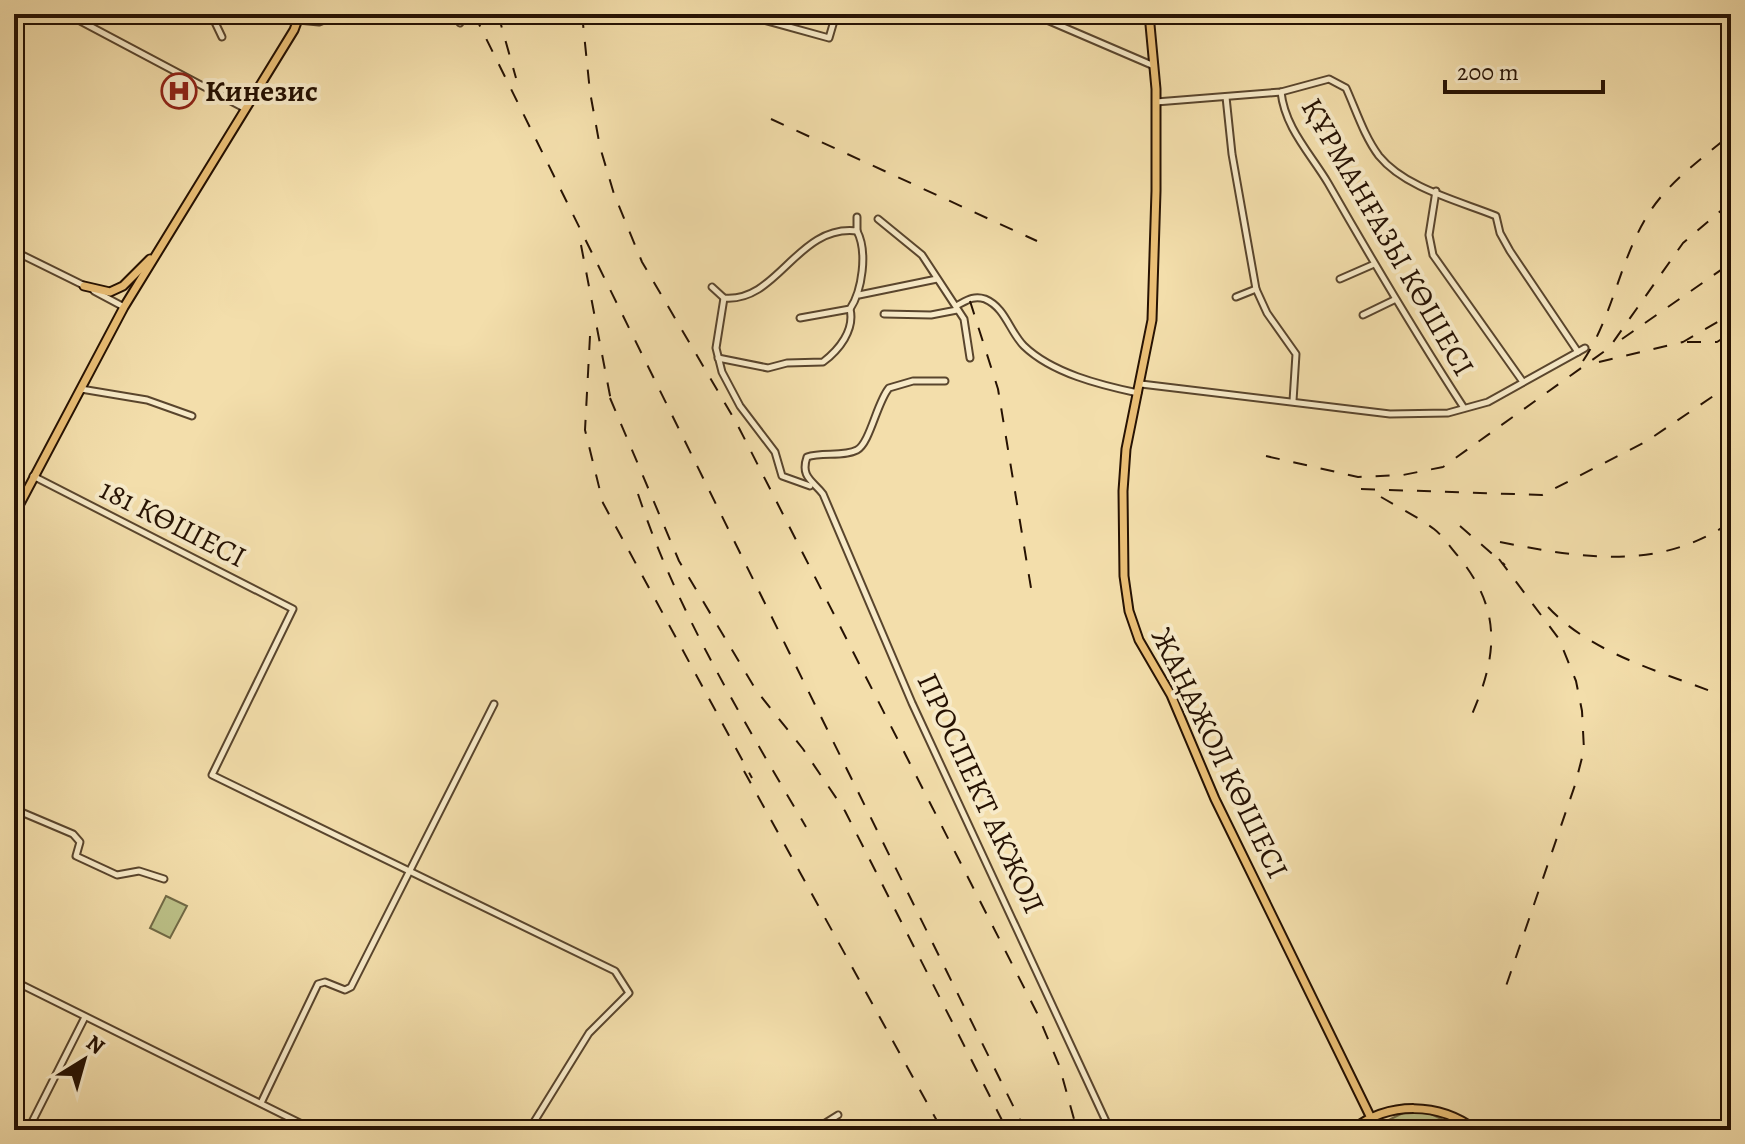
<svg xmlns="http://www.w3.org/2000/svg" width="1745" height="1144" font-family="Alegreya,serif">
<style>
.grass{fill:url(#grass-tufts);stroke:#716a46;stroke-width:2}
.pitch{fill:#bcc188;stroke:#716a46;stroke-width:2}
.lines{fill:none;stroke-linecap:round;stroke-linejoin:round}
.minor-casing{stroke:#59452d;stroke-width:9}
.major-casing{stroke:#261203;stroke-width:11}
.minor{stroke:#f7eac8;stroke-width:5}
.major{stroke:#eabf76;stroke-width:7}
.rail{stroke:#261203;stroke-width:2;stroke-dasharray:14 14;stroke-linecap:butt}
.labels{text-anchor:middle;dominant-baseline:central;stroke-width:8;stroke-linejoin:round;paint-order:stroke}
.poi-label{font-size:30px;font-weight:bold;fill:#261203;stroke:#f7eac8;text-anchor:start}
.street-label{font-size:30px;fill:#261203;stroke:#f7eac8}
</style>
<defs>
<pattern id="grass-tufts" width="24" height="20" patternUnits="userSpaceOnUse" patternTransform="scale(2)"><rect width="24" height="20" fill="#bcc188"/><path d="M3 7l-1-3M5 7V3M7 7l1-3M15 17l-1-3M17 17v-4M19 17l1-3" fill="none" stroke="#a1a574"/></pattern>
</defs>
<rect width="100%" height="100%" fill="#f3deab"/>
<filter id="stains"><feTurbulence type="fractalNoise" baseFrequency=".0025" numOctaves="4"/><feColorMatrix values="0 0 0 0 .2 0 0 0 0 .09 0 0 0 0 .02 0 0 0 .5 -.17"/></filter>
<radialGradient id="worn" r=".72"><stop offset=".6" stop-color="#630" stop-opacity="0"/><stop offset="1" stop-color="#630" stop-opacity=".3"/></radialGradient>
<path class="grass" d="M1403,1113H1429L1464,1130H1368Z"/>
<path class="pitch" d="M166,896L187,906L170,938L150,928Z"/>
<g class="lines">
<defs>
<g id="minor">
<path d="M67,14L246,109"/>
<path d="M211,14L222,37"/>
<path d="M455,14L460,23"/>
<path d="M742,14L829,38L836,14"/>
<path d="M1033,14L1154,66"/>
<path d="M298,20L319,22L339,14"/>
<path d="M1281,92C1285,128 1310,153 1328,183C1372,260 1416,334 1464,408"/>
<path d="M1226,97L1232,154L1256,289L1267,313L1296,354L1293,401"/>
<path d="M1156,102L1281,92L1329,79L1346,88C1356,110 1364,136 1379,156C1405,188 1459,201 1496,216L1500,233L1510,251L1578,352"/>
<path d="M1436,191L1429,235L1433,255L1523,382"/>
<path d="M878,219L922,255L964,319L970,358"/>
<path d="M14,251L85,286"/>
<path d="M1340,279L1372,265"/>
<path d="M712,287L724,298C778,303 797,224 857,231V217"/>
<path d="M94,291L124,307"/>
<path d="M859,295L937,279"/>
<path d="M1236,297L1256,289"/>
<path d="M724,298L716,348L722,372L740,406L775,452L782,476L810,486"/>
<path d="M956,306C966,301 973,295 985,299C1006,308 1009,331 1024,346C1052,373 1100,385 1138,393"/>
<path d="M884,314L931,315L957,310"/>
<path d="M1363,315L1394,300"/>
<path d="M800,318L850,309C862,291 868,252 857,231"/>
<path d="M718,358L768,368L787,363L823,362C839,350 855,330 850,309"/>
<path d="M945,381H913L889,388C877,402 870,443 857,450C844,457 822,452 807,457C800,477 813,481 823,494L912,703L1110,1130"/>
<path d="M1141,384L1390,414L1448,413L1488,402L1585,348"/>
<path d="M81,389L147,400L192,416"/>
<path d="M33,476L293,609L212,775L615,971L629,993L589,1033L529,1130"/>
<path d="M14,809L73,834L80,842L76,856L117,875L139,871L164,879"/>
<path d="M14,981L314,1130"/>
<path d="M261,1103L318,984L325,982L345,990L351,987L494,704"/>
<path d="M28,1130L85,1017"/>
<path d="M814,1130L838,1115"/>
</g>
<g id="major">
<path d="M1149,14L1156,89V191L1152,320L1126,449L1123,491L1124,576L1129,611L1139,640L1171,695L1215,799L1371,1118"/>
<path d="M84,286L110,292L123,286L150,259"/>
<path d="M14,515L124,307L294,30L300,14"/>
<path d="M1352,1130C1389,1101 1439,1102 1476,1130"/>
</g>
</defs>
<use href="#minor" class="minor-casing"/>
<use href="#major" class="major-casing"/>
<use href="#minor" class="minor"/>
<use href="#major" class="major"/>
<g class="rail">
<path d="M474,14L1025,1130"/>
<path d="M498,14L516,78"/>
<path d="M582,14L590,92L600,147L614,194L642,262L736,422L1037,1013L1059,1065L1077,1130"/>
<path d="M771,119L1037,241"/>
<path d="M581,245L612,406"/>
<path d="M970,301L998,389L1032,594"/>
<path d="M590,336L585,430L603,503L752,778"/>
<path d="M1622,339L1731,263"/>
<path d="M1687,342H1717L1731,333"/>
<path d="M1583,361C1614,315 1620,256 1651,210C1672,179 1703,158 1731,134"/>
<path d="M1599,362L1683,342L1731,314"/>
<path d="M610,398L679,561L756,690L803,749L845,811L1007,1130"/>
<path d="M1266,456L1358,477L1403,475L1443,467L1609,348L1683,243L1731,202"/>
<path d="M1361,489L1542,495L1647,441L1731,384"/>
<path d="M638,494C678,614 743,719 806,827"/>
<path d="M1381,497C1398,507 1418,517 1434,529C1443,536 1450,547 1458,556C1504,612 1497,659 1469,721"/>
<path d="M1460,526L1505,565"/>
<path d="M1500,542C1581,558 1658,572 1731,522"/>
<path d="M1499,559L1559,639L1576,681L1582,711L1584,750L1575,785L1505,989"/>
<path d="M1548,607C1593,656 1670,674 1731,699"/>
<path d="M744,771L942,1130"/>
</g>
</g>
<defs>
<symbol id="hospital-ring" viewBox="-11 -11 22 22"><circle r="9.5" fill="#f7eac8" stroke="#8f2418" stroke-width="1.5"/><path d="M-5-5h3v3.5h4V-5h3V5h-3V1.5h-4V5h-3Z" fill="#8f2418"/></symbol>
</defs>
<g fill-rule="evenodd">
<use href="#hospital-ring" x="159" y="71" width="40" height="40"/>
</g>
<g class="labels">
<g class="poi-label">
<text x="205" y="91">Кинезис</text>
</g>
<g class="street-label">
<text transform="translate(1388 237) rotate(60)">ҚҰРМАНҒАЗЫ КӨШЕСІ</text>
<text transform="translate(173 523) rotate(27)">181 КӨШЕСІ</text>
<text transform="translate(1220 753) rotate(64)">ЖАҢАЖОЛ КӨШЕСІ</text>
<text transform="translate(981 793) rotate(65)">ПРОСПЕКТ АКЖОЛ</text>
</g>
</g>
<rect width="1745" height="1144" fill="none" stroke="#f3deab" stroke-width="48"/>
<rect x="16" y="16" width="1713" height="1112" fill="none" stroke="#261203" stroke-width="4"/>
<rect x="24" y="24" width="1697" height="1096" fill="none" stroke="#261203" stroke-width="2"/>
<g transform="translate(84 1060) rotate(37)" stroke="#f7eac8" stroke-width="6" paint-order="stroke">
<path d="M0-6L14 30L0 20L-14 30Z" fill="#261203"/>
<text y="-12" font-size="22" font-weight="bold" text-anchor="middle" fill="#261203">N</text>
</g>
<path d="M1445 80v12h158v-12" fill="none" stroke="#261203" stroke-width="4"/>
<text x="1457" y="80" font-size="24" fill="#261203" stroke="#f7eac8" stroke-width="6" paint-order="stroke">200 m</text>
<rect width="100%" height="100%" filter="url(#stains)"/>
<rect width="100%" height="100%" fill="url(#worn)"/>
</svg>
